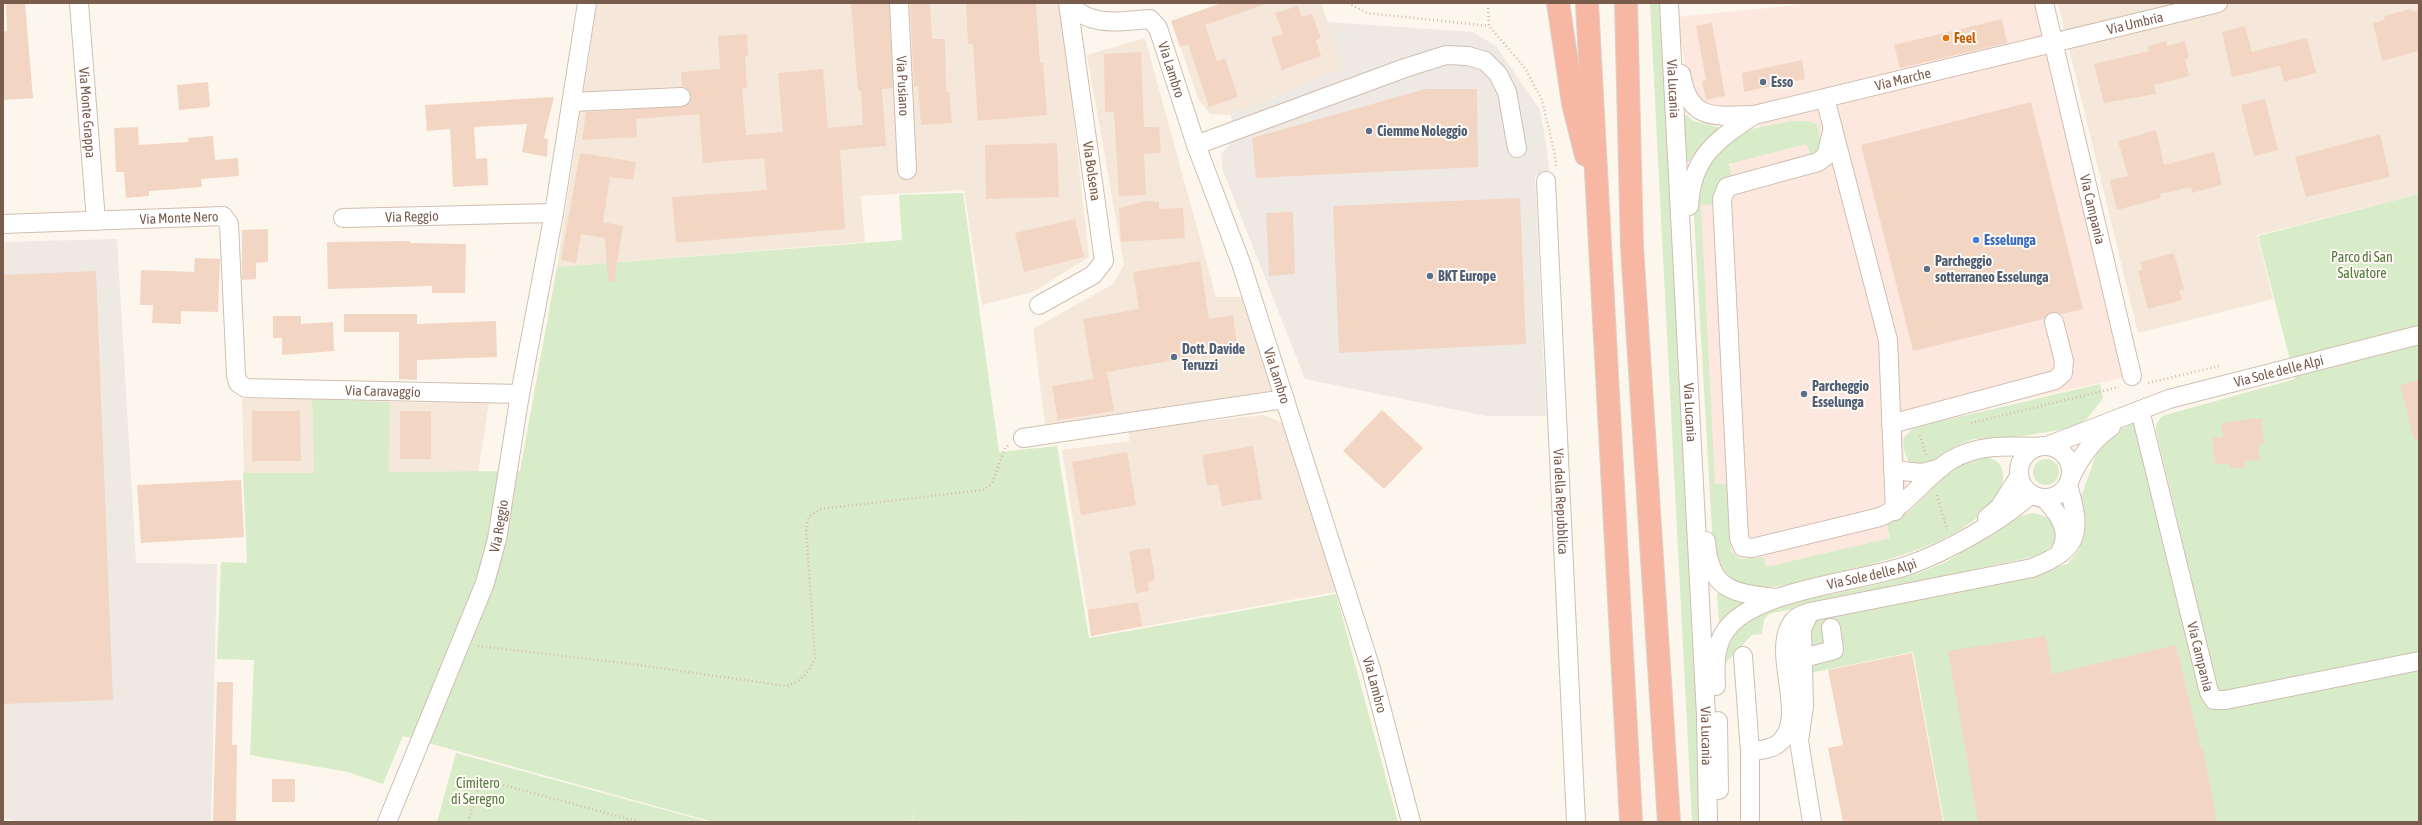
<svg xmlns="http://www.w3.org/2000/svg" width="2422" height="825" font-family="'Asap Condensed',sans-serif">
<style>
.residential{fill:#f5e8da}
.commercial{fill:#fde8e0}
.industrial{fill:#efe9e4}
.green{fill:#d8ecc9}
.building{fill:#f3d5c3}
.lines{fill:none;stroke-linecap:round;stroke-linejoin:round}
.minor-casing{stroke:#d1beb0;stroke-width:20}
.highway-casing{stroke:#dad1cd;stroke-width:24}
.path{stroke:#d9b8a5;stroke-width:2.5;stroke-dasharray:1 3;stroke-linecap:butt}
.minor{stroke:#fff;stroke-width:18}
.highway{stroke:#f7b7a3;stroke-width:22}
.food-dot{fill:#e8710a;stroke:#fffaf3;stroke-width:1.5}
.service-dot{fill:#5c6f8a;stroke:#fffaf3;stroke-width:1.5}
.shop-dot{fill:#3f7fe0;stroke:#fffaf3;stroke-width:1.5}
.labels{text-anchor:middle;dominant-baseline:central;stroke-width:4;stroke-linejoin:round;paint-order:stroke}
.street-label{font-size:14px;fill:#7a5c4d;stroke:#fffaf3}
.food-label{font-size:14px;font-weight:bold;fill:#c56008;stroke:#fffaf3;text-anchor:start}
.service-label{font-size:14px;font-weight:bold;fill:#4e5e75;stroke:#fffaf3;text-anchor:start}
.shop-label{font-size:14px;font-weight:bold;fill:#366cbe;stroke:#fffaf3;text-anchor:start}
.park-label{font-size:14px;fill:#537a41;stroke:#fffaf3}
</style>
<rect width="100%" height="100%" fill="#fdf6ec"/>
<g class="residential">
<path d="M597,3H1061L1089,257L1033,292L982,305L964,190L861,196L865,242L557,267Z"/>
<path d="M1222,3H1321L1344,68L1230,115L1210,114L1199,100L1171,21Z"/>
<path d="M2058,3H2419V194L2257,235L2273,299L2138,333Z"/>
<path d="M1145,38L1216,297H1242L1272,391L1045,425L1033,329L1113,284L1124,265L1087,55Z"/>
<path d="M242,399H312L314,474H244Z"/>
<path d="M390,402L489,403L478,473L388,474Z"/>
<path d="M1264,415L1287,425L1336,592L1091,636L1062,450L1130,441L1128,430Z"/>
</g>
<path class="commercial" d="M1818,3H2038L2127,377L1902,426L1908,516L1893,539L1737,575L1717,547L1700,197L1761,133L1755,109L1705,108L1689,91L1677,17Z"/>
<g class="industrial">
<path d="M1327,22L1473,32L1496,46L1540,110L1547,149L1549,173L1535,175L1546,416H1486L1305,379L1223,171L1221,155L1237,135L1230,115L1344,68Z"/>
<path d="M117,239L136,563L217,564L211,822H18L3,818V242Z"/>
</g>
<g class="green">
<path d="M1650,3H1663L1700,710V822H1692Z"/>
<path d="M1687,115L1693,121L1718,127V132L1700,147L1689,162L1684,160L1683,118Z"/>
<path d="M1791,121H1808L1817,124L1821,146L1819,153L1812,157L1806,144L1729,164L1732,176L1721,179L1714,194V204L1701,205L1715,484H1729L1731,551L1740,559L1763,557L1766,567L1890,538L1887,524C1921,513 1937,472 1971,460C2004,449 2012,478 1993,502C1958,546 1874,564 1821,576C1799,582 1776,589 1753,588C1744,587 1733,581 1725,577L1713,547L1694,216L1699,179L1712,159L1726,145L1751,129Z"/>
<path d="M963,193L999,452L1057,446L1089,638L1336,594L1398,822H1023L1011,819L1020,822H912L916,808L911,822H713L403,736L383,784L348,772L250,755L254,660L217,659L221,562L247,563L243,473H314L312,399L390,402L389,472L520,471L557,267L902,240L899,195Z"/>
<path d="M2419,194V822H1944L1913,652L1805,674L1795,624L2067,564L2079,550L2085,531L2080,500L2098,449L2110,435L2139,420L2167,543L2182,540L2156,431C2156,423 2158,419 2165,415L2295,379L2258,236Z"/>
<path d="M2100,384L2103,398L2087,419L2071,428L2012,438L1973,439L1954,447L1929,465H1917L1908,461L1904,450L1903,439L1912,429L1924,425Z"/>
<circle cx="2046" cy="472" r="13"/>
<path d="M2033,513C2052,517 2059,522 2056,542L2041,555L1769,614L1764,620L1762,634L1752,635L1723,666C1724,648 1728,632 1744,622C1770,606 1799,601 1828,595C1866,587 1903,580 1939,565C1973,551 1997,519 2033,513Z"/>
<path d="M1720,593L1743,603L1744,607L1722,624L1719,622L1717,594Z"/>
<path d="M456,753L709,822H437Z"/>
</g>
<g class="building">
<path d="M6,3H25L33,98L3,100V31H7Z"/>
<path d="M851,3H889L893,88L882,89L886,146L840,150L845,229L676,243L672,197L767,190L764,158L703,163L699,114L636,119L637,137L582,140L586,112L686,106L691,96L690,91L682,87L681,72L720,69L718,36L747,34L748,56H745L747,87L742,88L746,135L783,132L778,73L823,69L828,128L863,125L861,91H858Z"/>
<path d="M910,3H930L932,39H945L946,92H949L952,123L921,125L918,86L914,87Z"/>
<path d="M966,3H1036L1040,63L1043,62L1047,115L978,121L973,44H968Z"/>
<path d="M1222,3H1263V5L1205,25L1217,61L1225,58L1238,97L1209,107L1188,44L1180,47L1171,21Z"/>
<path d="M1298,6L1302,17L1312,14L1321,38L1316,40L1321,56L1282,70L1271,38L1283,34L1275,13Z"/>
<path d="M2411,9L2412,12L2419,10V51L2382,61L2373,23L2385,20L2384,16Z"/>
<path d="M2002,19L2007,43L1900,68L1894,45Z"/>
<path d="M1712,23L1725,96L1706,100L1702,81L1706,80L1696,26Z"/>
<path d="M2245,26L2252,52L2307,38L2316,73L2284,82L2280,66L2232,77L2222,32Z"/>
<path d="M2166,41L2167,46L2185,41L2189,58L2185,59L2189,76L2154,85L2156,94L2104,103L2094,64L2149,51L2148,46Z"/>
<path d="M1141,52L1144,127H1159L1161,153L1144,154L1146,195L1119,196L1114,112H1105L1104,54Z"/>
<path d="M1802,60L1805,79L1744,92L1742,73Z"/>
<path d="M208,82L210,107L179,110L177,85Z"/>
<path d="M1425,89H1477L1478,167L1256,178L1252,138Z"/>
<path d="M554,97L544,138L548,139L547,157L522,152L527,124L474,127L476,159L487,158L488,185L453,187L450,129L427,131L425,105Z"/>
<path d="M2265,99L2278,150L2254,156L2241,105Z"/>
<path d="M2031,102L2083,309L2061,314L2052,312L2044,319L1913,351L1861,145Z"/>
<path d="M138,127L139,145L189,142L188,138L213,136L215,160L238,158L239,176L201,179L202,187L149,191V196L126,198L124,172H116L114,128Z"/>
<path d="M2156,130L2164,165L2214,152L2222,185L2192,193L2191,187L2160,194L2161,198L2117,210L2110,180L2128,176L2118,141Z"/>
<path d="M2380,134L2390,177L2306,197L2295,157Z"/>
<path d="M1057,143L1059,197L986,199L985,145Z"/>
<path d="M580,153L636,162L633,180L610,177L603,222L623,226L614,282H608L605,238L581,234L576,263L561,260Z"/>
<path d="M1520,198L1526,344L1339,353L1333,206Z"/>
<path d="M1146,201L1159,202V209L1183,208L1185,238L1121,242L1119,208Z"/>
<path d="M1293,212L1295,274L1269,276L1266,213Z"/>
<path d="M1075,219L1084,257L1024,272L1015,233Z"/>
<path d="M268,229V262L256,263V279L242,280V230Z"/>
<path d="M410,241V243L466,244L465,293H432V286L328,289L327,242Z"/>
<path d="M2174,253L2184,289L2179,291L2182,300L2148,309L2138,271L2143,270L2140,262Z"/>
<path d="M195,258L220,259L218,312L181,311V324L152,323L153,305H140L141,270L194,272Z"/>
<path d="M1200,261L1209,319L1233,315L1238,351L1202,357V355L1107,372L1114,411L1058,420L1052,386L1093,379L1083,319L1139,309L1133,272Z"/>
<path d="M96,271L113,700L3,704V275Z"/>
<path d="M344,314H417V324L496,321L497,357L417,360V380L399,379V332H344Z"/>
<path d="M273,316H301V324L333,322L334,351L282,355V338H273Z"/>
<path d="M2419,380V439H2414L2400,385Z"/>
<path d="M1382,410L1423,448L1384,489L1343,451Z"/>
<path d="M252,411H300L301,461H252Z"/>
<rect x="400" y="411" width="31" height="48"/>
<path d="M2261,418L2264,444L2258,445L2260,460L2244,461L2245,467L2230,468L2229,463L2215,465L2212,438L2223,437L2221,423Z"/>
<path d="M1253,446L1262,499L1222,506L1218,484L1207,486L1202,455Z"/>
<path d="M1127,452L1136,505L1081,515L1072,462Z"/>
<path d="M241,480L244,537L141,543L137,485Z"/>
<path d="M1150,548L1155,580L1148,582L1149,591L1136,593L1129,551Z"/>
<path d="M1138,602L1142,626L1091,636L1088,610Z"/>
<path d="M2046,636L2052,674L2176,645L2201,750L2203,749L2217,822H1978L1948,651Z"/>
<path d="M1912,653L1943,822H1843L1828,748L1843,745L1828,670Z"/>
<path d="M217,682H233L232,745H237L236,822H213Z"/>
<rect x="272" y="779" width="23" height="23"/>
</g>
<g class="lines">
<defs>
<g id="minor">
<path id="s1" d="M79,3L96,221"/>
<path id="s2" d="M899,3L907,170"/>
<path id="s3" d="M1669,3L1706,716L1708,822"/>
<path id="s4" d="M2044,3L2132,376"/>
<path id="s5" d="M1069,5C1095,28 1118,21 1150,19L1158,28L1196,145L1241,263L1371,669L1411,822"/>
<path id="s6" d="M1681,74C1689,122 1715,116 1754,115L2218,3"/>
<path d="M1825,98L1888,340L1895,511"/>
<path d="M572,102L681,97"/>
<path d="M1833,128L1826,156L1818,162L1727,187L1722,199L1739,538L1743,547L1752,548L1880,517C1910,504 1925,476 1951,460C1978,444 2008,446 2038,447"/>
<path d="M1196,145L1405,68L1446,55L1468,56L1485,61L1498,74L1507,92L1517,148"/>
<path id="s7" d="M1546,181L1576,822"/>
<path d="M1689,206C1692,157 1715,141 1754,115"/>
<path id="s8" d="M343,218L554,213"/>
<path id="s9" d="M3,224L223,216L229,224L236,375L238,383L246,388L520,394"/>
<path d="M1039,305L1093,275L1104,261L1068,3"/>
<path id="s10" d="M2140,410L2209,692L2214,700H2225L2419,661"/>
<path d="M1891,424L2055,380L2063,373L2064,361L2054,322"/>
<path d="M1023,438L1285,399"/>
<path id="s11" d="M2047,446L2169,399L2419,335"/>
<circle cx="2045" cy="472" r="26"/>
<path d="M1893,470L1922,473L1941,468"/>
<path d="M2070,479C2080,457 2092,440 2111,427"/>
<path d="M2044,498C2057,512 2072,530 2061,550"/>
<path d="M1987,518L1999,508L2019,477"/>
<path d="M1706,541C1709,591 1734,593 1776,598"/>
<path d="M1810,612L1802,629L1804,706L1799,741L1812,822"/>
<path d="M1743,656L1750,752V822"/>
<path d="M1803,658L1834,650L1831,628"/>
<path id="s12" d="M1716,686C1715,667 1714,646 1726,630C1755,589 1861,582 1909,565C1946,552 2002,521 2031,494"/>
<path d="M1718,721L1719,790"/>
<path d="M1750,752C1759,750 1772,749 1779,743C1810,717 1768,651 1794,620C1797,616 1805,614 1810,612L2032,568C2082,548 2081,532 2068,484"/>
<path id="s13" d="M387,822L485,583L497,539L520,394L554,213L587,3"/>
</g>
<g id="highway">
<path d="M1558,3L1573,103L1586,155"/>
<path d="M1587,3L1631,822"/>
<path d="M1626,3L1632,247L1669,822"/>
</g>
</defs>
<use href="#minor" class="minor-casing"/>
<use href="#highway" class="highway-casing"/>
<g class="path">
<path d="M1348,3L1367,13L1489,26"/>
<path d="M1488,8L1489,26L1525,68L1542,100L1555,155L1556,166"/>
<path d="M2148,383L2219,366"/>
<path d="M1971,423L2119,387"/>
<path d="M1920,435L1926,455"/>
<path d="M1937,495L1947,530"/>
<path d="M478,646L632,664L786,686C802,681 809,673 815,658L806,528L809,517L820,509L983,490L992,484L1005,448L1009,445"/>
<path d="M468,822L481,779L640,822"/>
</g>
<use href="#minor" class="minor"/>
<use href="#highway" class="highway"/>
</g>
<circle class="food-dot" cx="1946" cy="38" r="4"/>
<g class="service-dot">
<circle cx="1763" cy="82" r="4"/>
<circle cx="1369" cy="131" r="4"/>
<circle cx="1927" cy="269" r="4"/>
<circle cx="1430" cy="276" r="4"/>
<circle cx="1174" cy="357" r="4"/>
<circle cx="1804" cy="394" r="4"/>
</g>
<circle class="shop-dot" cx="1976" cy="240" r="4"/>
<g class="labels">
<g class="street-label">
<text stroke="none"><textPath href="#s6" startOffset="489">Via Umbria</textPath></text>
<text stroke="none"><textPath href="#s5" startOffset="141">Via Lambro</textPath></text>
<text stroke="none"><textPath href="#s6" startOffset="250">Via Marche</textPath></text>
<text stroke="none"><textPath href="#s2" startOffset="83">Via Pusiano</textPath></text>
<text stroke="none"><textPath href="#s3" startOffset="86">Via Lucania</textPath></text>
<text stroke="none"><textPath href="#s1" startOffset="110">Via Monte Grappa</textPath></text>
<text transform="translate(1092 171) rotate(82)">Via Bolsena</text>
<text stroke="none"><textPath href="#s4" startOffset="212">Via Campania</textPath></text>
<text stroke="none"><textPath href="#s8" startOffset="69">Via Reggio</textPath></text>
<text stroke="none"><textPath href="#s9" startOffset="176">Via Monte Nero</textPath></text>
<text stroke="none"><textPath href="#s11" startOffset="244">Via Sole delle Alpi</textPath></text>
<text stroke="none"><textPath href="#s5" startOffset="465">Via Lambro</textPath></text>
<text stroke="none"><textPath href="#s9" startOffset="536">Via Caravaggio</textPath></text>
<text stroke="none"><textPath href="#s3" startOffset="410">Via Lucania</textPath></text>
<text stroke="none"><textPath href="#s7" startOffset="321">Via della Repubblica</textPath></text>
<text stroke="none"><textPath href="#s13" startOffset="317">Via Reggio</textPath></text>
<text stroke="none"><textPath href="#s12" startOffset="217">Via Sole delle Alpi</textPath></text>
<text stroke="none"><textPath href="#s10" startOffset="254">Via Campania</textPath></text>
<text stroke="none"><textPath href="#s5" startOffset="789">Via Lambro</textPath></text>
<text stroke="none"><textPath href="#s3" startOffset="734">Via Lucania</textPath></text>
</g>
<g class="food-label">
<text x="1954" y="38">Feel</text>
</g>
<g class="service-label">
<text x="1771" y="82">Esso</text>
<text x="1377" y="131">Ciemme Noleggio</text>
<text x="1935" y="261">Parcheggio<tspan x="1935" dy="16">sotterraneo Esselunga</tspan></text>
<text x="1438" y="276">BKT Europe</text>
<text x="1182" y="349">Dott. Davide<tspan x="1182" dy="16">Teruzzi</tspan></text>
<text x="1812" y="386">Parcheggio<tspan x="1812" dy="16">Esselunga</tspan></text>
</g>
<g class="shop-label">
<text x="1984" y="240">Esselunga</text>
</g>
<g class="park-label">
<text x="2362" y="257">Parco di San<tspan x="2362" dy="16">Salvatore</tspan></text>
<text x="478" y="783">Cimitero<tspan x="478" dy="16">di Seregno</tspan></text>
</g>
</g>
<rect width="2422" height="825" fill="none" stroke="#7a5c4d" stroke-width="8"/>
</svg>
